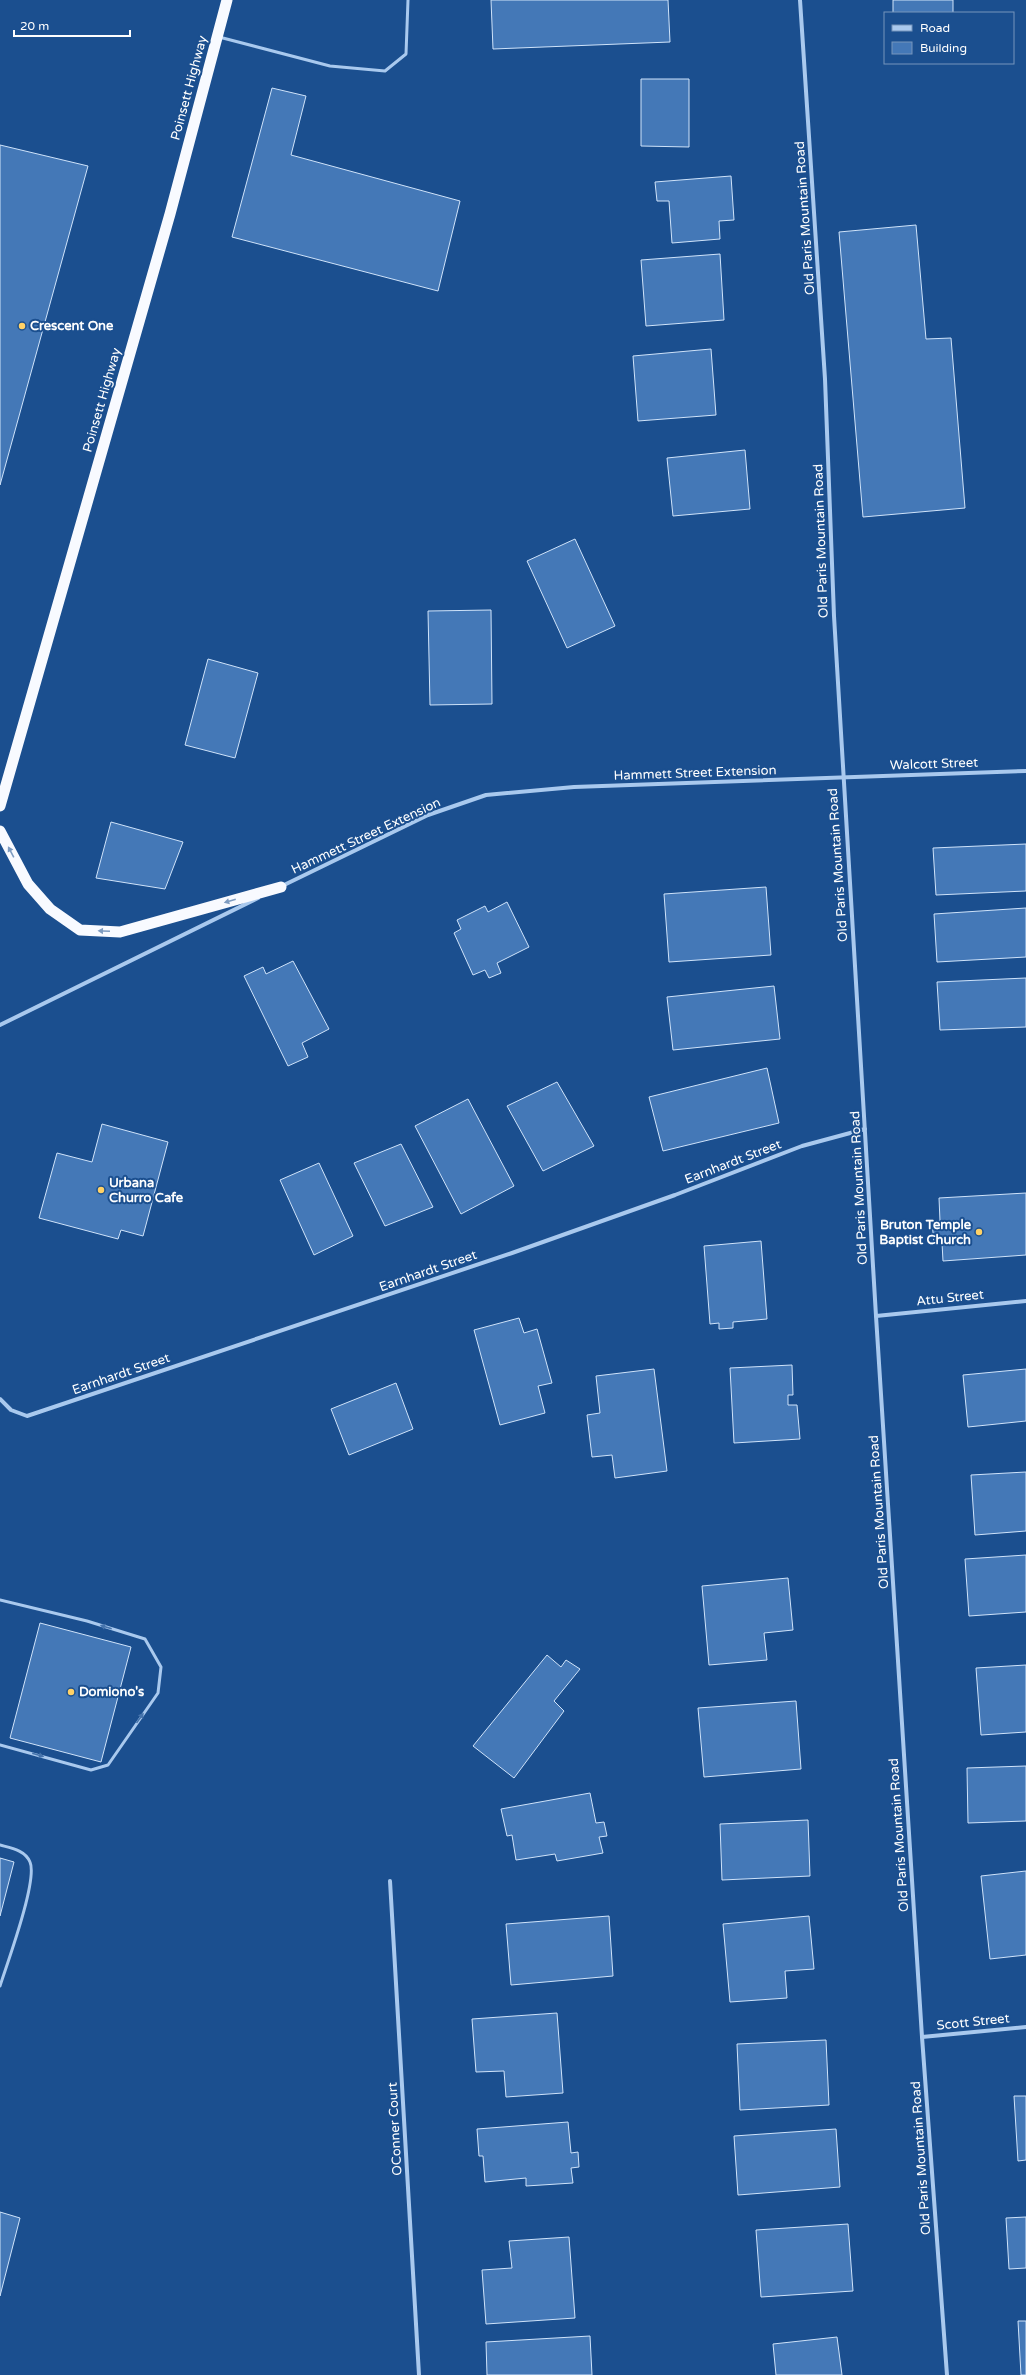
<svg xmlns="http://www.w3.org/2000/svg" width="1026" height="2375" font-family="'Varela Round',sans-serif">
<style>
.building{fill:#4478b7;stroke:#cfe3fa}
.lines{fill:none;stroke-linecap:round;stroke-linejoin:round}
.service{stroke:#a9c9ee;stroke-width:3}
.minor{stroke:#a9c9ee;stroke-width:4}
.trunk{stroke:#f8faff;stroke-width:11}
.oneway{fill:#7e9cc1}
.oneway2{fill:#4674ac}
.poi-dot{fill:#ffd166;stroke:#1b4f8f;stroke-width:1.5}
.labels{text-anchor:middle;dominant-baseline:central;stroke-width:4;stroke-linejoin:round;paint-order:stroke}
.street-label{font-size:13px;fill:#fff;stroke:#1b4f8f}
.poi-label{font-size:13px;font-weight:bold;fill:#fff;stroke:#1b4f8f;text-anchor:start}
</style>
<rect width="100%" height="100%" fill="#1b4f8f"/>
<g class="building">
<path d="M491,0H668L670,42L493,49Z"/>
<rect x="893" y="0" width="60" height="13"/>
<path d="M641,79H689V147L641,146Z"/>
<path d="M272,88L306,96L291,155L460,201L438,291L232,237Z"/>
<path d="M0,145L88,166L0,485Z"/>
<path d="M731,176L734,220L719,221L720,239L672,243L669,201H657L655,182Z"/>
<path d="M916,225L926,339L951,338L965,508L863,517L839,232Z"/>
<path d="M720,254L724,320L646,326L641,260Z"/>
<path d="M711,349L716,415L638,421L633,356Z"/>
<path d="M745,450L750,509L673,516L667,458Z"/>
<path d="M575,539L615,626L567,648L527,561Z"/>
<path d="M491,610L492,704L430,705L428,611Z"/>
<path d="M208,659L258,673L235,758L185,745Z"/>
<path d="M111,822L183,842L165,889L96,878Z"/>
<path d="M1026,844V891L936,895L933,848Z"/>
<path d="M766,887L771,955L669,962L664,894Z"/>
<path d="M507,902L529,947L497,963L501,973L489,978L485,970L473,975L454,933L461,929L457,920L485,906L488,912Z"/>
<path d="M1026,908V957L937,962L934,914Z"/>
<path d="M293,961L329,1029L302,1043L308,1057L288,1066L244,976L263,967L266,974Z"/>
<path d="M1026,978V1027L940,1030L937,982Z"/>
<path d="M774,986L780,1039L673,1050L667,997Z"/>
<path d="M767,1068L779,1123L663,1151L649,1097Z"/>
<path d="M557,1082L594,1146L543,1171L507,1106Z"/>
<path d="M468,1099L514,1186L461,1214L415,1126Z"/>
<path d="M102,1124L168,1142L143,1236L121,1230L118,1239L39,1218L57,1153L92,1162Z"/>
<path d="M401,1144L433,1207L385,1226L354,1163Z"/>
<path d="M319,1163L353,1236L314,1255L280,1180Z"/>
<path d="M1026,1193V1255L943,1261L942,1243H934L932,1222L940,1221L939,1198Z"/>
<path d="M761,1241L767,1319L733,1322V1328L719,1329V1323L710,1324L704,1246Z"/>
<path d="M519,1318L524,1333L537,1329L552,1383L538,1386L545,1413L500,1425L474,1330Z"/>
<path d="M792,1365L793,1395H788V1405H797L800,1439L734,1443L730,1368Z"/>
<path d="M654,1369L667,1471L615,1478L612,1455L592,1457L587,1415L600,1413L596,1376Z"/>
<path d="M1026,1369V1421L968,1427L963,1375Z"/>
<path d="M396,1383L413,1429L349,1455L331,1409Z"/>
<path d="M1026,1472V1531L975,1535L971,1475Z"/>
<path d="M1026,1555V1612L969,1616L965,1559Z"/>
<path d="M788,1578L793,1630L764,1633L767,1660L709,1665L702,1586Z"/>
<path d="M40,1623L131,1647L101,1762L10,1738Z"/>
<path d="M547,1655L561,1667L566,1660L580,1669L554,1701L564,1711L514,1778L473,1746Z"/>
<path d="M1026,1665V1732L981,1735L976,1668Z"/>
<path d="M796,1701L801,1769L704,1777L698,1708Z"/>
<path d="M1026,1766V1821L968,1823L967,1768Z"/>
<path d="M590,1793L596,1823L604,1822L607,1836L599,1837L603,1853L557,1861L555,1854L516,1860L512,1835L507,1836L501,1809Z"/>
<path d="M808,1820L810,1876L722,1880L720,1824Z"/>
<path d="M0,1858L14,1862L0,1916Z"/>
<path d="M1026,1871V1955L990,1959L981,1876Z"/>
<path d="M609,1916L613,1976L511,1985L506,1924Z"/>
<path d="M809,1916L814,1969L785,1971L787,1998L730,2002L723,1924Z"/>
<path d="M557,2013L563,2093L506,2097L504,2071L476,2072L472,2019Z"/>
<path d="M826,2040L829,2105L740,2110L737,2044Z"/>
<path d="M1014,2096H1026V2160L1018,2161Z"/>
<path d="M568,2122L571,2153L578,2152L579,2167L571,2168L573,2183L526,2186V2178L485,2182L483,2156H479L477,2129Z"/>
<path d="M836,2129L840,2187L738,2195L734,2136Z"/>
<path d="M0,2212L20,2218L0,2296Z"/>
<path d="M1026,2217V2268L1009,2269L1006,2218Z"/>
<path d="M848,2224L853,2291L761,2297L756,2230Z"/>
<path d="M569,2237L575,2318L486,2324L482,2270L512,2268L509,2241Z"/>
<path d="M1018,2321H1026V2375H1021Z"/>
<path d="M590,2336L592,2375H487L486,2342Z"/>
<path d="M837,2337L842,2375H776L773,2344Z"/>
</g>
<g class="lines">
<g class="service">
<path d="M219,37L330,66L385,71L406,54L408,0"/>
<path d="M0,1600L87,1621L145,1639L161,1667L158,1693L108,1765L91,1770L0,1745"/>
<path d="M0,1845C11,1848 25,1850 30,1862C38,1880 7,1964 0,1986"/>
</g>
<g class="minor">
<path d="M800,0L825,379L834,616L876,1316L922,2037L947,2375"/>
<path d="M282,886L428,815L486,795L574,787L1026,771"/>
<path d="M0,1025L258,898"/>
<path d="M876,1316L1026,1301"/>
<path d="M0,1399L11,1410L27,1416L512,1253L675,1195L802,1146L865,1129"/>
<path d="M390,1881L419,2375"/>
<path d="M922,2037L1026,2027"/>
</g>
<g class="trunk">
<path d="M0,806L170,214L227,0"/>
<path d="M0,831L28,884L50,909L80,930L120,932L281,887"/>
</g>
</g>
<defs><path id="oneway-solid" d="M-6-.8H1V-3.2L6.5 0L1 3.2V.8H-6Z"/></defs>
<g class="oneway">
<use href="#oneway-solid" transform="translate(11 852) rotate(-118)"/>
<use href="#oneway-solid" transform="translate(230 901) rotate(164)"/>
<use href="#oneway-solid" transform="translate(104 931) rotate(-178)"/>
</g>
<g class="oneway2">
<use href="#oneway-solid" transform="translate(106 1627) rotate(-162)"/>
<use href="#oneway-solid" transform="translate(140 1718) rotate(-55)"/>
<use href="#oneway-solid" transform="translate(38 1755) rotate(16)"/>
</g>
<g class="poi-dot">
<circle cx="22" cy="326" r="4"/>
<circle cx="101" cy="1190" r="4"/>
<circle cx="979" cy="1232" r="4"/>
<circle cx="71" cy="1692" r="4"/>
</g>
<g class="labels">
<g class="street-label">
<text transform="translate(189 88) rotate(-75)">Poinsett Highway</text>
<text transform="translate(805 218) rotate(-94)">Old Paris Mountain Road</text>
<text transform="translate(102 400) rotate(-74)">Poinsett Highway</text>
<text transform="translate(821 541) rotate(-92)">Old Paris Mountain Road</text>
<text transform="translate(934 764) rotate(-2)">Walcott Street</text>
<text transform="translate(695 773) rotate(-2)">Hammett Street Extension</text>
<text transform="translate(366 836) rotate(-25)">Hammett Street Extension</text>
<text transform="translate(838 865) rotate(-94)">Old Paris Mountain Road</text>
<text transform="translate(733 1162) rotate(-21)">Earnhardt Street</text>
<text transform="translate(859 1188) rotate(-93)">Old Paris Mountain Road</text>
<text transform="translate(428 1271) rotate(-19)">Earnhardt Street</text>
<text transform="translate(950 1298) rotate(-6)">Attu Street</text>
<text transform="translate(121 1374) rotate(-19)">Earnhardt Street</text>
<text transform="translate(879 1512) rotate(-94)">Old Paris Mountain Road</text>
<text transform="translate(899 1835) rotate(-94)">Old Paris Mountain Road</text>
<text transform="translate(973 2022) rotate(-6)">Scott Street</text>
<text transform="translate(395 2129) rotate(-93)">OConner Court</text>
<text transform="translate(921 2158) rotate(-94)">Old Paris Mountain Road</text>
</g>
<g class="poi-label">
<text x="30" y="326">Crescent One</text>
<text x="109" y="1183">Urbana<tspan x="109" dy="15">Churro Cafe</tspan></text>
<text x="971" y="1225" text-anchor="end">Bruton Temple<tspan x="971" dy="15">Baptist Church</tspan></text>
<text x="79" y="1692">Domiono's</text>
</g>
</g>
<rect x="884" y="12" width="130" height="52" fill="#1b4f8f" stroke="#7695bc"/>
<rect x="892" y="25" width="20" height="6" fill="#a9c9ee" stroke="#7695bc"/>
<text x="920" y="32" font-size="12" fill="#ffffff">Road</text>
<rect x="892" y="42" width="20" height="12" fill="#4478b7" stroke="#7695bc"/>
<text x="920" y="52" font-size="12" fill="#ffffff">Building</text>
<path d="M14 30v6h116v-6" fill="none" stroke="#ffffff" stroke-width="2"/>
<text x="20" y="30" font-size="12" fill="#ffffff" stroke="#1b4f8f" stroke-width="3" paint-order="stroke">20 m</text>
</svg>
